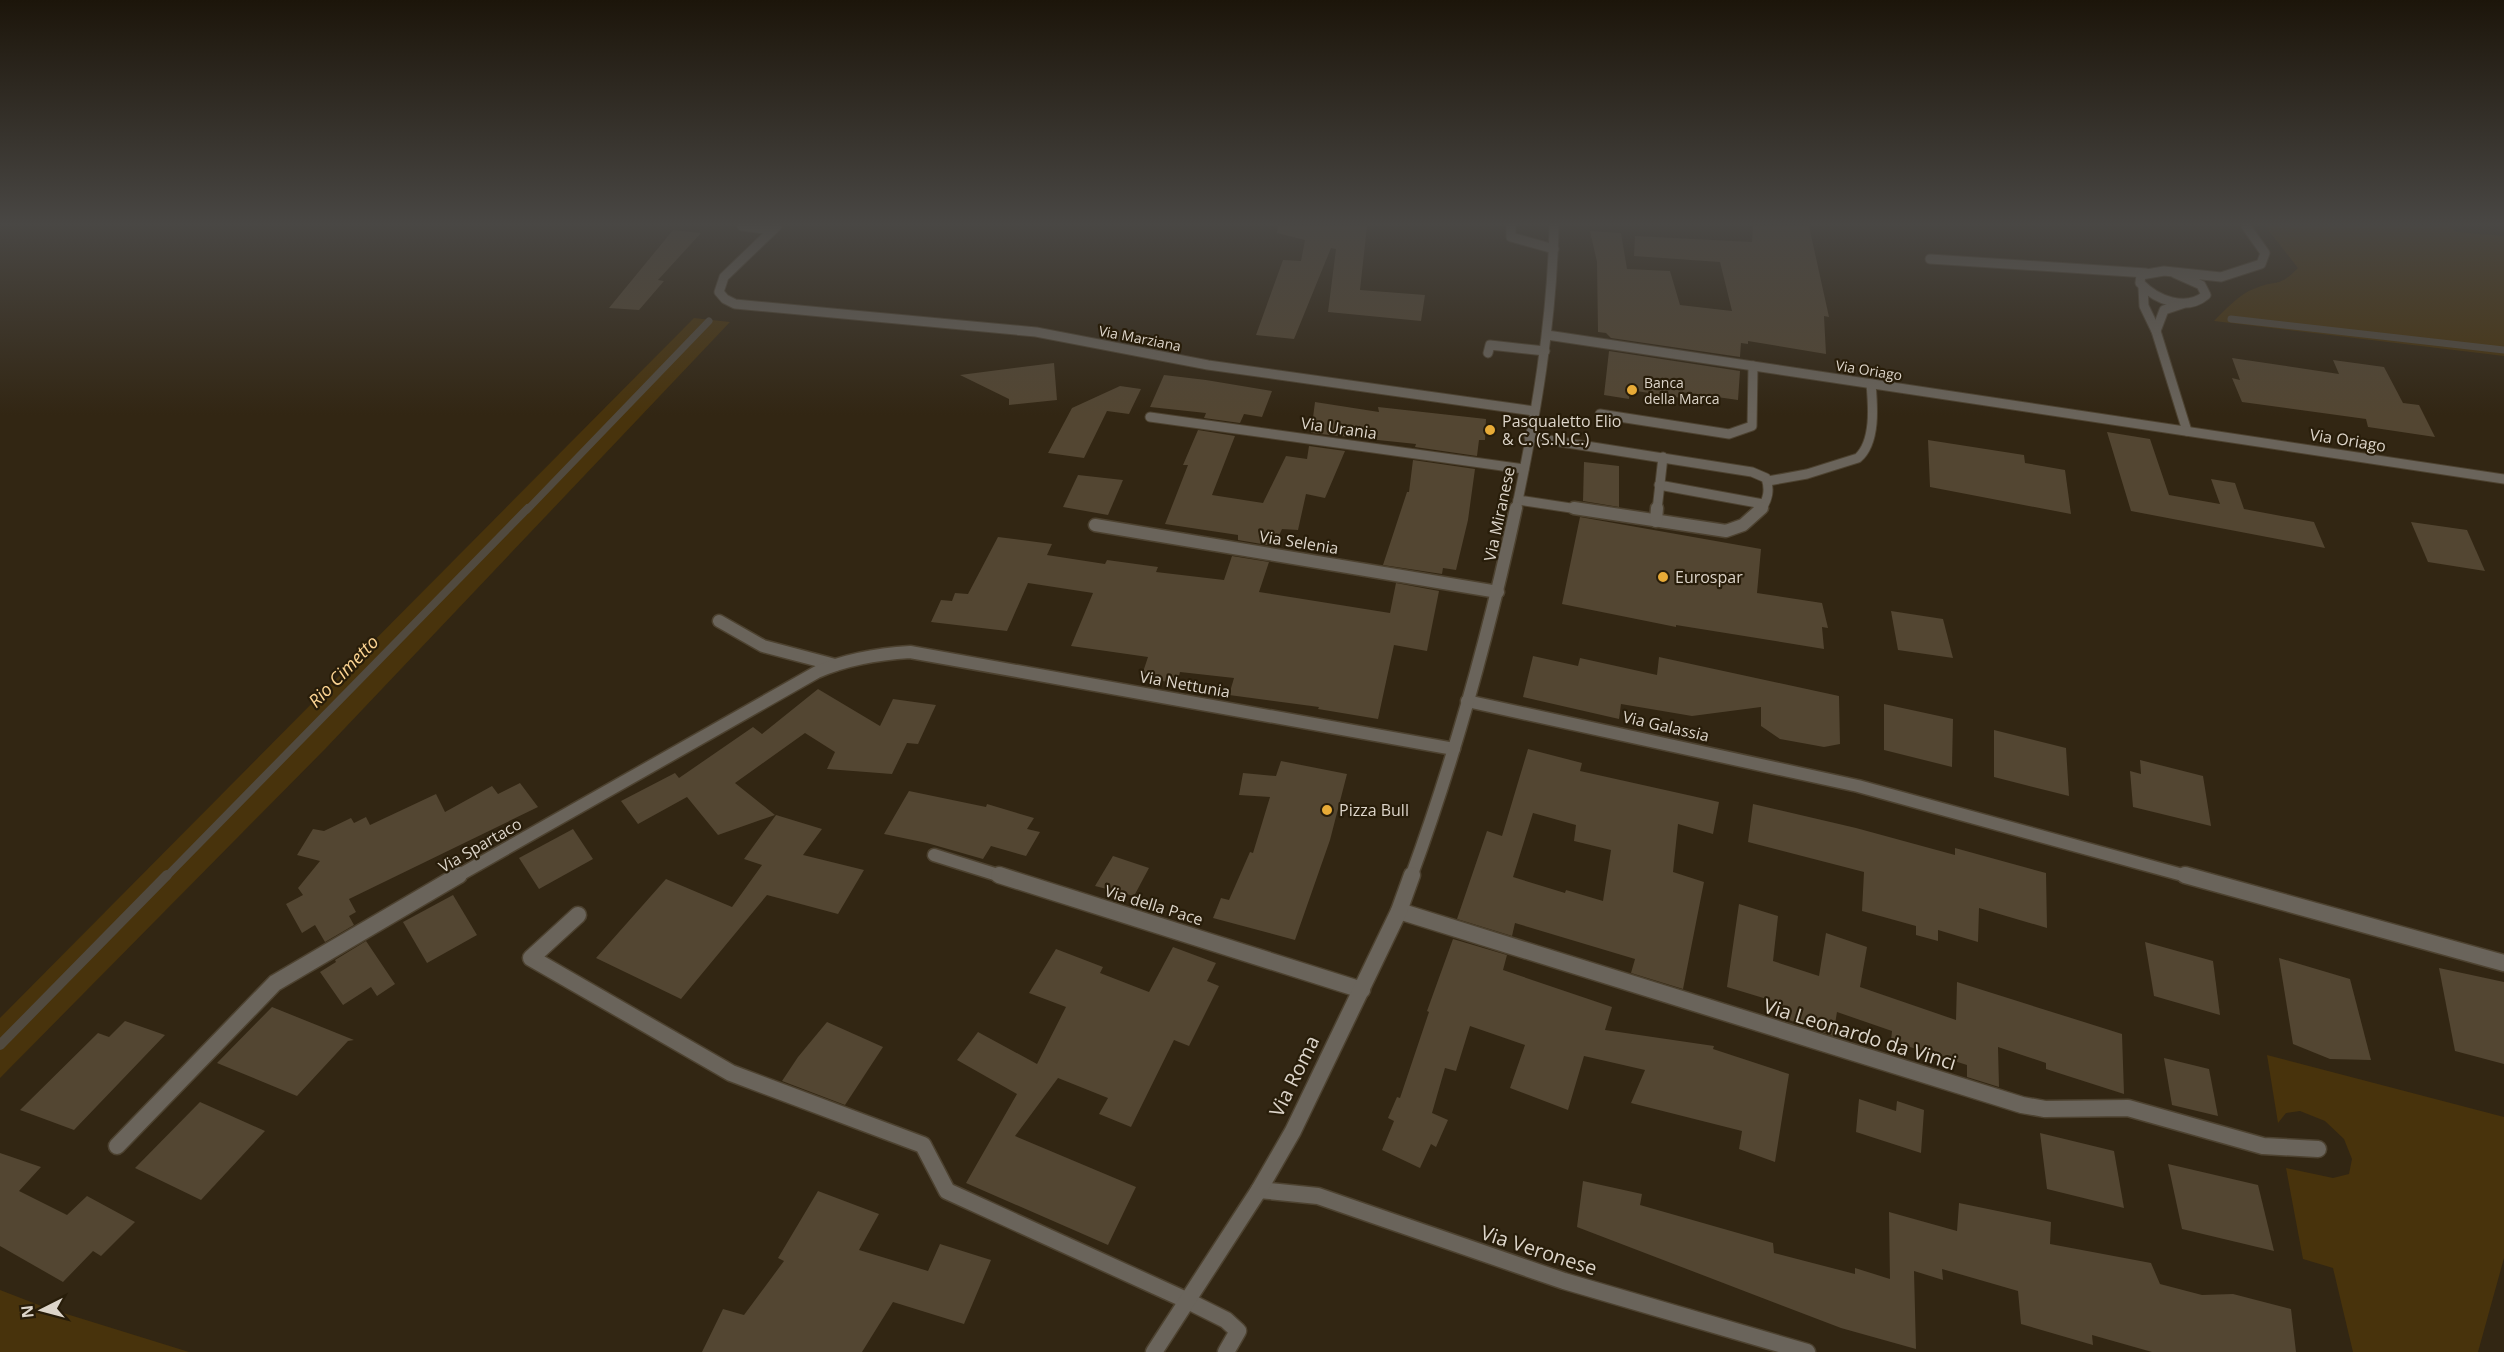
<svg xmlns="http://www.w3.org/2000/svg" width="2504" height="1352" font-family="'Open Sans',sans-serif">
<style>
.green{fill:#48330c}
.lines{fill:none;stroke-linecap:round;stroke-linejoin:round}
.stream-far2{stroke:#514a3f;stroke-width:7}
.stream-far1{stroke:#514a3f;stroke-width:8}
.stream{stroke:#514a3f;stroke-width:10}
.building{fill:#534632;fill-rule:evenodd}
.service-far2-casing{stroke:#4d4230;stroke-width:11}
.service-far1-casing{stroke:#4d4230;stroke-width:15}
.service-casing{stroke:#4d4230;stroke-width:19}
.minor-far2-casing{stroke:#4d4230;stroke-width:11}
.minor-far1-casing{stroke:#4d4230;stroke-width:15}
.minor-casing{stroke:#4d4230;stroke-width:19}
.tertiary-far2-casing{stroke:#4d4230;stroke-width:11}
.tertiary-far1-casing{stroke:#4d4230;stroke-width:15}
.tertiary-casing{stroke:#4d4230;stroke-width:19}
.service-far2{stroke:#6a645b;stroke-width:9}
.service-far1{stroke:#6a645b;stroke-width:12}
.service{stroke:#6a645b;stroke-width:16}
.minor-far2{stroke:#6a645b;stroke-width:9}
.minor-far1{stroke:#6a645b;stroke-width:12}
.minor{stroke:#6a645b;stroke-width:16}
.tertiary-far2{stroke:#6a645b;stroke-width:9}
.tertiary-far1{stroke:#6a645b;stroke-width:12}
.tertiary{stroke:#6a645b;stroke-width:16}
.poi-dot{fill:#e8ab37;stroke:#281d0a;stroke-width:2}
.labels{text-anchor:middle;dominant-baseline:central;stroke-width:4.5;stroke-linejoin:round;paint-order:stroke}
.far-street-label{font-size:14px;fill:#ddd5ca;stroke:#281d0a}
.far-poi-label{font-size:14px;fill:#ddd5ca;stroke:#281d0a;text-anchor:start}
.poi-label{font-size:16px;fill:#ddd5ca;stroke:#281d0a;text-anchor:start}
.street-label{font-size:16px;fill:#ddd5ca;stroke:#281d0a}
.water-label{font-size:18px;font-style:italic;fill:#fbd392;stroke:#281d0a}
.near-street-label{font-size:20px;fill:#ddd5ca;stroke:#281d0a}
</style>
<rect width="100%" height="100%" fill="#322613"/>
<g class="green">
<path d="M2265,226H2449L2457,232L2504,236V356L2214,321C2227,308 2239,294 2256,288C2279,279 2277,289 2298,268Z"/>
<path d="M694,318L730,322L325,749L0,1078V1018Z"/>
<path d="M2267,1055L2504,1117V1258L2478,1352H2353L2333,1268L2303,1259L2286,1168L2333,1178L2349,1174L2352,1159L2344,1139L2325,1121L2300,1111L2286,1113L2278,1123Z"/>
<path d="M0,1290L44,1307L189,1352H0Z"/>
</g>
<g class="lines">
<g class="stream-far2">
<path d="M2231,319L2504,350"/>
<path d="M527,510L709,321"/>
</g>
<path class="stream-far1" d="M166,877L528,508"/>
<path class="stream" d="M0,1045L167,875"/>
</g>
<g class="building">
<path d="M1278,226H1367L1360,290L1425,295L1421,321L1328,312L1336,249L1331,248L1294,339L1256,335L1283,260L1301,261L1305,240L1277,233Z"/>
<path d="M1753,226H1809L1829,317L1824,316L1826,354L1748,341V344L1741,343L1740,357L1611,338L1606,333L1598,332L1597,262L1590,231L1621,233L1627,269L1670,271L1680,305L1732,311L1720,262L1634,256L1635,236L1752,242Z"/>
<path d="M673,230L701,233L658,280L664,281L639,310L609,308Z"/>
<path d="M1609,351L1740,371L1738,400L1682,392L1681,398L1630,390L1629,399L1604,395Z"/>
<path d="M2232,358L2339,374L2333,360L2384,367L2403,403L2419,405L2435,437L2368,427L2366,419L2242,402L2232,378L2240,380Z"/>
<path d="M1054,363L1057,400L1009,405V399L960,375Z"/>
<path d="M1164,375L1206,380L1272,391L1262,417L1244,414L1240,423L1204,418L1206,413L1150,407Z"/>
<path d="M1120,386L1141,389L1129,414L1107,411L1084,458L1048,453L1072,408Z"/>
<path d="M1315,402L1379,412L1378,407L1486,419L1485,440H1479L1477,456L1415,447L1416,444L1311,433Z"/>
<path d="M1198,430L1235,436L1212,495L1263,503L1286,456L1307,459L1309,446L1345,451L1325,498L1306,494L1298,530L1282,529L1274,546L1238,540V535L1165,524L1188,465H1183Z"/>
<path d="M2107,432L2150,439L2169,495L2220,504L2211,479L2235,483L2244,509L2314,522L2325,548L2131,511Z"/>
<path d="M1928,440L2024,455L2025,463L2065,470L2071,514L1930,487Z"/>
<path d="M1413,460L1475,469L1468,520L1456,570L1443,568L1442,574L1383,565L1407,492H1409Z"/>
<path d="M1584,462L1619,466V507L1583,501Z"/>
<path d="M1078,475L1123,480L1108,515L1063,507Z"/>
<path d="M1580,517L1761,549L1757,593L1822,603L1828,628L1822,627L1824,649L1676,625V627L1562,604Z"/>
<path d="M2411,522L2467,530L2485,571L2428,562Z"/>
<path d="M998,537L1052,544L1047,555L1105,564L1107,560L1158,567L1156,572L1224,580L1232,556L1269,562L1259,592L1390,613L1396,583L1439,591L1427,651L1394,645L1378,719L1318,709L1319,707L1229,695L1234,678L1180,672L1177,683L1141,678L1148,657L1071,646L1093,593L1028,583L1007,631L931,622L941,600L952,601L955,593L968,594Z"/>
<path d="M1891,611L1943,619L1953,658L1898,650Z"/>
<path d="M1533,656L1578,666L1580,658L1657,675L1659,657L1839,696L1840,744L1824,747L1780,739L1761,726V707L1692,716L1621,704L1619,719L1523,697Z"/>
<path d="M818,689L880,726L893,699L936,705L918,744L907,743L892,774L827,769L835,752L805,733L735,783L775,815L718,835L687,797L638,824L621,801L675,773L679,778L753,727L762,734Z"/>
<path d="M1884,704L1953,719L1952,767L1884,750Z"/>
<path d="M1994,730L2066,748L2069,796L1994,777Z"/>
<path d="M1528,749L1582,763L1580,771L1719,802L1713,834L1678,824L1673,872L1704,882L1683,989L1631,973L1635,959L1515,923L1512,936L1457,919L1487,831L1502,836ZM1533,813L1576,825L1574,841L1611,850L1603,901L1566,890L1565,893L1513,877Z"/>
<path d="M2140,760L2203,776L2211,826L2133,807L2130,771L2141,774Z"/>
<path d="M1281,761L1347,774L1330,840L1295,940L1213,918L1221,898L1229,900L1250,852L1253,853L1270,797L1239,795L1243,773L1276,776Z"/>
<path d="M520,783L538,807L349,899L356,912L349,916L354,925L325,942L315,925L302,933L286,904L303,895L298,888L320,861L297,855L313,829L324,831L351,818L354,823L366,817L370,825L436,794L445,812L492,786L498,794Z"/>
<path d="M909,791L986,807L987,804L1034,818L1027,829L1040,832L1026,856L991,846L983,859L927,843L884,834Z"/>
<path d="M1753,804L1856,828L1955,855V848L2046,873L2047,928L1979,908L1978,942L1938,930V941L1916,935V926L1862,911L1864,872L1748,842Z"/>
<path d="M776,815L822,829L803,855L864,870L838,914L767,895L681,999L596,958L666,879L732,907L762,865L744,859Z"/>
<path d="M573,829L593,859L539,889L519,858Z"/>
<path d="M1113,856L1149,868L1134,896L1095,886Z"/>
<path d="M453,895L477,935L427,963L403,922Z"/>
<path d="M1739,904L1778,916L1773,961L1819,976L1826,933L1867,947L1860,987L1956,1020L1957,982L2122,1034L2124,1094L2046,1069V1063L1998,1047L1999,1087L1967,1077V1065L1891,1041L1892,1031L1837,1012L1833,1036L1778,1016L1780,1003L1727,987Z"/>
<path d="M1453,939L1507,955L1503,970L1612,1007L1605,1030L1714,1046L1713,1049L1789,1074L1775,1162L1739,1149L1742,1131L1631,1103L1645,1070L1584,1056L1568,1110L1510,1088L1525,1045L1470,1026L1456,1071L1445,1068L1432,1113L1448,1120L1436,1147L1431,1144L1420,1168L1382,1150L1394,1121L1388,1118L1397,1097L1400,1098L1429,1012L1427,1011Z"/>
<path d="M366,941L395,984L377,996L371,987L343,1005L320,972L336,962L335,960Z"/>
<path d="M2145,942L2213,961L2220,1015L2154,996Z"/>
<path d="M1173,947L1216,963L1207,981L1219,986L1189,1046L1174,1040L1131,1127L1099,1114L1108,1098L1058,1078L1015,1136L1136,1187L1108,1245L966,1183L1017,1094L957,1060L978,1032L1037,1064L1066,1007L1029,993L1056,949L1103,967L1100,973L1149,992Z"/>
<path d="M2279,958L2350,979L2371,1060L2330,1059L2293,1044Z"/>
<path d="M2439,968L2504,982V1064L2455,1051Z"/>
<path d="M272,1007L354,1040L348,1041L297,1096L217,1063Z"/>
<path d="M125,1021L165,1035L74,1130L20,1110L98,1033L109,1037Z"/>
<path d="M827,1022L883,1047L845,1105L782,1081L798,1057Z"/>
<path d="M2164,1058L2209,1069L2218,1116L2172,1105Z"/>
<path d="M1859,1099L1896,1111L1897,1101L1924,1110L1921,1153L1856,1132Z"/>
<path d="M200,1102L265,1131L201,1200L135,1168Z"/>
<path d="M2040,1133L2114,1151L2124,1208L2047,1189Z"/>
<path d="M0,1153L41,1167L19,1191L67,1215L87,1196L135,1222L101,1256L93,1251L63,1282L0,1246Z"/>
<path d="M2168,1164L2258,1185L2274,1251L2182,1229Z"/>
<path d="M1583,1181L1642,1194L1640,1205L1773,1243L1774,1253L1855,1274V1268L1890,1279L1889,1212L1957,1231L1959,1203L2051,1222L2050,1244L2151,1263L2160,1284L2202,1295L2233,1294L2291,1309L2296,1352H2152L2092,1335L2093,1345L2021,1324L2018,1291L1942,1269L1943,1280L1914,1271L1916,1349L1841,1328L1577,1227Z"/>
<path d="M818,1191L879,1214L859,1250L928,1271L940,1244L991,1260L964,1324L893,1302L862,1352H702L723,1309L744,1315L784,1261L778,1258Z"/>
</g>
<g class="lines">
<defs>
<g id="service-far2">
<path d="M1511,226V237L1554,249"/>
<path d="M1930,259L2146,273"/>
<path d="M1488,353L1490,345L1545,351"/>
<path d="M1600,414L1729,434L1752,426L1753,366"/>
<path d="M1529,437L1752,472L1766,478C1770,490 1768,499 1761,510"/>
<path d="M1768,481L1807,474L1858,458C1876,442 1873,406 1871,384"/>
<path d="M1659,485L1763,504"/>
<path d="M1518,500L1584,510"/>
<path d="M1657,510L1663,457"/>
</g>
<g id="service-far1">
<path d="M1574,508L1726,531L1743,525L1762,508"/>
<path d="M1656,521L1657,508"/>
</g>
<path id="service" d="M1186,1300L1226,1320L1238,1331L1226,1352"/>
<g id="minor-far2">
<path d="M742,226L773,230"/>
<path d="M777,226L724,277L719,292L725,299L735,304L1036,332L1208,365L1534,411"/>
<path d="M2174,273L2201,285L2206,295C2186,312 2156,300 2140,283L2141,275L2164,271L2221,277L2261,264L2265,253L2246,226"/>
<path d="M2143,288L2144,306L2156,331L2187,431"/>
<path d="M2156,331L2164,310L2182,304"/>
<path d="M1150,417L1524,469"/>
</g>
<g id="minor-far1">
<path d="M1095,525L1498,592"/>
<path d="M719,621L763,646L835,665"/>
<path d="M1467,701L1858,786L2190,877"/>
<path d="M934,855L1004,877"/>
<path d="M456,877L817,672C847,659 877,654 910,652L1454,749"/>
</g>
<g id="minor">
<path d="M999,875L1362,990"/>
<path d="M2185,875L2504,963"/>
<path d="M1399,911L2022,1105L2045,1109L2128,1108L2263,1146L2318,1149"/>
<path d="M578,915L531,958L731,1073L923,1145L947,1191L1186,1300"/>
<path d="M117,1146L275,983L459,875"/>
<path d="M1259,1190L1318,1196L1564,1281L1807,1352"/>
</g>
<g id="tertiary-far2">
<path d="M1547,335L2504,479"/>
<path d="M1516,510C1536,415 1552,323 1554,226"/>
</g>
<path id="tertiary-far1" d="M1411,877C1455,757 1489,633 1516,508"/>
<path id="tertiary" d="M1154,1352L1259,1190L1293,1131L1399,911L1412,875"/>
</defs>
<use href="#service-far2" class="service-far2-casing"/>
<use href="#service-far1" class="service-far1-casing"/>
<use href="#service" class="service-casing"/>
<use href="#minor-far2" class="minor-far2-casing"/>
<use href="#minor-far1" class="minor-far1-casing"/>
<use href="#minor" class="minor-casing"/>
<use href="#tertiary-far2" class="tertiary-far2-casing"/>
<use href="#tertiary-far1" class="tertiary-far1-casing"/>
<use href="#tertiary" class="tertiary-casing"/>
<use href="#service-far2" class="service-far2"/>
<use href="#service-far1" class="service-far1"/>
<use href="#service" class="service"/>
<use href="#minor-far2" class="minor-far2"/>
<use href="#minor-far1" class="minor-far1"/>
<use href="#minor" class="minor"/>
<use href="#tertiary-far2" class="tertiary-far2"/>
<use href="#tertiary-far1" class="tertiary-far1"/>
<use href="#tertiary" class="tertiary"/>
</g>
<linearGradient id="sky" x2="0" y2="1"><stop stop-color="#1c150a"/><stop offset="0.54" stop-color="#494744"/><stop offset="1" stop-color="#494744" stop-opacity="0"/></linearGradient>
<rect width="2504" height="415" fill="url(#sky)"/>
<g class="poi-dot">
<circle cx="1632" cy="390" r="6"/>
<circle cx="1490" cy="430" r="6"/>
<circle cx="1663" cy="577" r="6"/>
<circle cx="1327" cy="810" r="6"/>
</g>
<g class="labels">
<g class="far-street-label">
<text transform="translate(1140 338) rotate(11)">Via Marziana</text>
<text transform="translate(1869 370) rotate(9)">Via Oriago</text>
</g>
<g class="far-poi-label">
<text x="1644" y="382">Banca<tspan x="1644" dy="16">della Marca</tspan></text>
</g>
<g class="poi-label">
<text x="1502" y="421">Pasqualetto Elio<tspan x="1502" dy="18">&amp; C. (S.N.C.)</tspan></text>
<text x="1675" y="577">Eurospar</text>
<text x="1339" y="810">Pizza Bull</text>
</g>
<g class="street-label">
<text transform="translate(1339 428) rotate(8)">Via Urania</text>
<text transform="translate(2348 440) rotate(9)">Via Oriago</text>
<text transform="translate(1499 514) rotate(-78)">Via Miranese</text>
<text transform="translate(1299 542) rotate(9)">Via Selenia</text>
<text transform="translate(1185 684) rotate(10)">Via Nettunia</text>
<text transform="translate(1666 726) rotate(13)">Via Galassia</text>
<text transform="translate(480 845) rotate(-30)">Via Spartaco</text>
<text transform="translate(1154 905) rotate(17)">Via della Pace</text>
</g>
<g class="water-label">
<text transform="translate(343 671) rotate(-46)">Rio Cimetto</text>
</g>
<g class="near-street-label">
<text transform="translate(1860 1034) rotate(17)">Via Leonardo da Vinci</text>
<text transform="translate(1294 1076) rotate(-64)">Via Roma</text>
<text transform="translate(1539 1250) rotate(18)">Via Veronese</text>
</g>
</g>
<g transform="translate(42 1310) rotate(264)" stroke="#281d0a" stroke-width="4.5" paint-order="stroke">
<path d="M0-4.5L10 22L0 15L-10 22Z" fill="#ddd5ca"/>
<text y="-9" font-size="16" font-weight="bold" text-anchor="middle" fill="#ddd5ca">N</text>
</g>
</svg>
